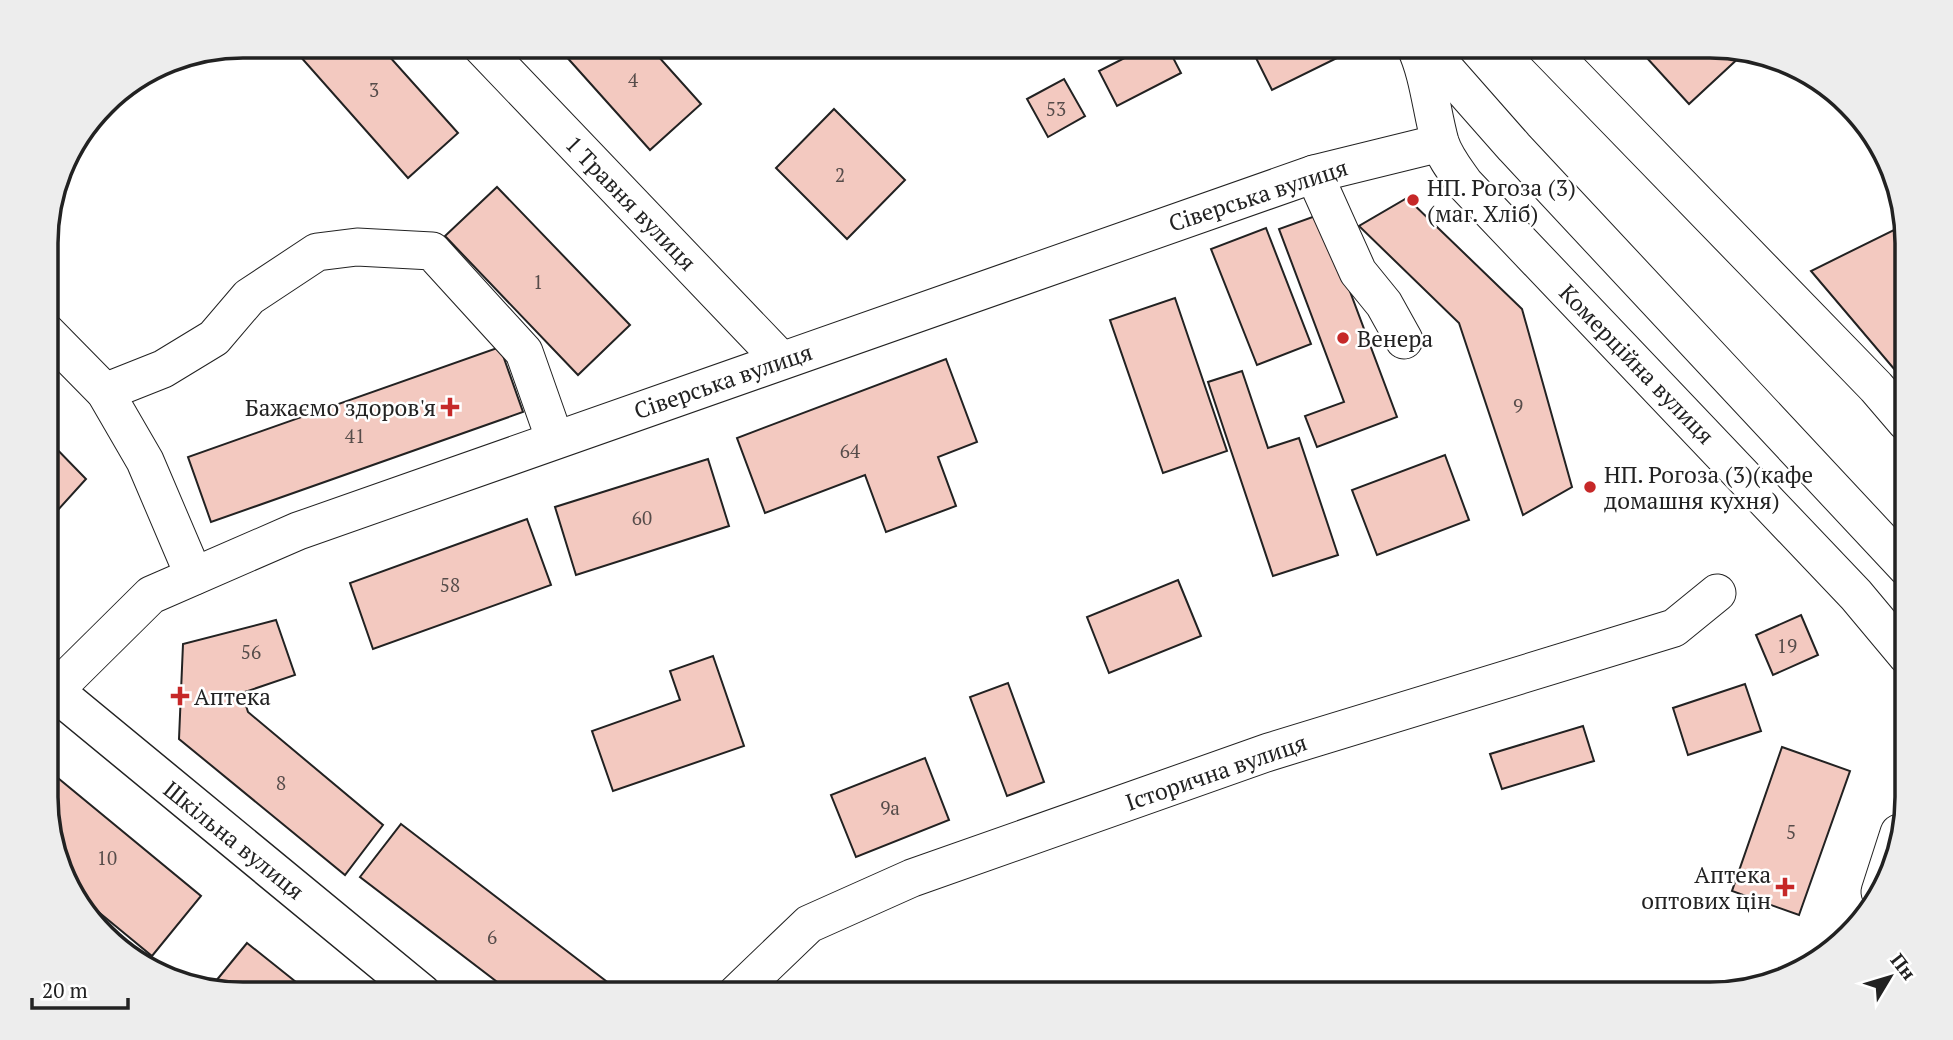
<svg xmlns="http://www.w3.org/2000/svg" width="1953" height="1040" font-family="'PT Serif',serif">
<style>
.building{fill:#f3c9c0;stroke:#222;stroke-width:2}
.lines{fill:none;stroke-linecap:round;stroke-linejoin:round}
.minor-casing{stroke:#222;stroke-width:39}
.major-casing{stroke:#222;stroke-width:41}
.minor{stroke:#fff;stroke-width:37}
.major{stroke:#fff;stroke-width:38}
.poi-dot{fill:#c62828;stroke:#fff;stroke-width:2.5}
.labels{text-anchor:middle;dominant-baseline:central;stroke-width:5;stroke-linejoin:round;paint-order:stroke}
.number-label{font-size:19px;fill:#564c4a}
.poi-label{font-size:23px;fill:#222;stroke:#fff;text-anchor:start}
.street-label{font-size:23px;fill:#222;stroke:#fff}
.rim{fill:none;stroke:#222;stroke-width:3.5}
</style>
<rect width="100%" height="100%" fill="#fff"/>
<g class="building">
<path d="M291,46H380L458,133L408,178Z"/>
<path d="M574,46H649L701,104L650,150L564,54Z"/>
<path d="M1148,46H1167L1181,73L1117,106L1099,71Z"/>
<path d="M1250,46H1340L1345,54L1272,90Z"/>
<path d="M1636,46H1710L1744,53L1689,104Z"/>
<path d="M1064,79L1085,116L1048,137L1027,99Z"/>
<path d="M834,109L905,180L847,239L776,168Z"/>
<path d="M497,187L630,325L578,375L445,236Z"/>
<path d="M1407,198L1522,309L1572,487L1523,515L1459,323L1359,226Z"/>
<path d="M1321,214L1397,417L1317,447L1305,416L1344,402L1279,229Z"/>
<path d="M1906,224V383L1811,271Z"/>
<path d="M1266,228L1311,344L1257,365L1211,249Z"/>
<path d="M1175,298L1227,451L1163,473L1110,320Z"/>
<path d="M500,347L523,412L211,522L188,457Z"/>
<path d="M946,359L977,442L938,457L956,506L886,532L865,475L765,513L737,438Z"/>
<path d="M1242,371L1268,448L1299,438L1338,555L1273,576L1208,382Z"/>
<path d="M46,438L86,479L47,522Z"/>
<path d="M1445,455L1469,520L1377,555L1352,490Z"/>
<path d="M708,459L729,526L576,575L555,507Z"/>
<path d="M527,519L551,585L373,649L350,583Z"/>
<path d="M1178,580L1201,636L1109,673L1087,617Z"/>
<path d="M1801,615L1818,655L1773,675L1756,635Z"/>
<path d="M276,620L295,675L242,693L248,712L383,825L345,875L179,739L183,644Z"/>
<path d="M713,656L744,746L613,791L592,731L680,700L670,671Z"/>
<path d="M1008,683L1044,782L1007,796L970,697Z"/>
<path d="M1745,684L1761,731L1688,755L1673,708Z"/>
<path d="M1583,726L1594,761L1502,789L1490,754Z"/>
<path d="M1782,747L1850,771L1799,915L1732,891Z"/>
<path d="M925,758L949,820L856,857L831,795Z"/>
<path d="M47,769L201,896L152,956L73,891L47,823Z"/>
<path d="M401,824L623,994H513L360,877Z"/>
<path d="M247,943L311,994L243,995L211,987Z"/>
</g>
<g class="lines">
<defs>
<g id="minor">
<path d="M481,46L781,360"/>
<path d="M1415,46C1429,76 1431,109 1440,142C1445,158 1456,171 1465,184L1856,595L1907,656"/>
<path d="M1425,46L1514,147L1907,568"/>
<path d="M1545,46L1876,387L1906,422"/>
<path d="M1314,174L1358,272L1384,304L1404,340"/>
<path d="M46,332L105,392L145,461L194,576"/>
<path d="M105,392L163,369L214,338L249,297L317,252L357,247L432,251L524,352L555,440"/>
<path d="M53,692L151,595L298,531L1314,174L1440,143"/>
<path d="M1880,892L1899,833"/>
<path d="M736,994L809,924L912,878L1269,752L1674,628L1717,593"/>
</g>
<path id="major" d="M47,685L422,994"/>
</defs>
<use href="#minor" class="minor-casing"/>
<use href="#major" class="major-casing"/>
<use href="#minor" class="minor"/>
<use href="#major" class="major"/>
</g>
<g class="poi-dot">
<circle cx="1413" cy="200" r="7"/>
<circle cx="1343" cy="338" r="7"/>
<path d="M446.5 396.5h7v7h7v7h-7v7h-7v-7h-7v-7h7z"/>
<circle cx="1590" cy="487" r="7"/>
<path d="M176.5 685.5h7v7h7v7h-7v7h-7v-7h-7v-7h7z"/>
<path d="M1781.5 876.5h7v7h7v7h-7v7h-7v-7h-7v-7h7z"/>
</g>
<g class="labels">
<g class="number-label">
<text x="633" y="79">4</text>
<text x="374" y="89">3</text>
<text x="1056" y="108">53</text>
<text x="840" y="174">2</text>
<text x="538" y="281">1</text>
<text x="1518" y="405">9</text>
<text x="355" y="435">41</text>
<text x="850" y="450">64</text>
<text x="642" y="517">60</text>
<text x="450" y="584">58</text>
<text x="1787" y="645">19</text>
<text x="251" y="651">56</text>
<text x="281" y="782">8</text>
<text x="890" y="807">9а</text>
<text x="1791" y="831">5</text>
<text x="107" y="857">10</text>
<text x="492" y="936">6</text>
</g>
<g class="poi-label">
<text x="1427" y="187">НП. Рогоза (3)<tspan x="1427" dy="26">(маг. Хліб)</tspan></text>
<text x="1357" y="338">Венера</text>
<text x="436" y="407" text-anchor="end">Бажаємо здоров'я</text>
<text x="1604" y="474">НП. Рогоза (3)(кафе<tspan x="1604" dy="26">домашня кухня)</tspan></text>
<text x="194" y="696">Аптека</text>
<text x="1771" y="874" text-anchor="end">Аптека<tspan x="1771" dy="26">оптових цін</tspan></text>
</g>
<g class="street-label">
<text transform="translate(1258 195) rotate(-18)">Сіверська вулиця</text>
<text transform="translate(631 203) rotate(46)">1 Травня вулиця</text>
<text transform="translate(1637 364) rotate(46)">Комерційна вулиця</text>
<text transform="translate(723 381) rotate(-19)">Сіверська вулиця</text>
<text transform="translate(1216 772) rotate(-19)">Історична вулиця</text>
<text transform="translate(234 840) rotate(39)">Шкільна вулиця</text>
</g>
</g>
<path d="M0 0H1953V1040H0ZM243 58H1710A185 185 0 0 1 1895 243V797A185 185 0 0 1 1710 982H243A185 185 0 0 1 58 797V243A185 185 0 0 1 243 58Z" fill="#ededed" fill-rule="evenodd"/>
<path class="rim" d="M243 58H1710A185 185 0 0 1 1895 243V797A185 185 0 0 1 1710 982H243A185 185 0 0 1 58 797V243A185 185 0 0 1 243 58Z"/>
<g transform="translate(1890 977) rotate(52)" stroke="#ffffff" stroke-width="5" paint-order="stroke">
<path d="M0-5L12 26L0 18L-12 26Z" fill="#222222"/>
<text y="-10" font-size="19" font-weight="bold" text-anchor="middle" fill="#222222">Пн</text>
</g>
<path d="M32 998v10h96v-10" fill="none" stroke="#222222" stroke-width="3.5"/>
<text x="42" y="998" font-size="21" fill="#222222" stroke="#ffffff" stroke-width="5" paint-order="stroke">20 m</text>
</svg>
